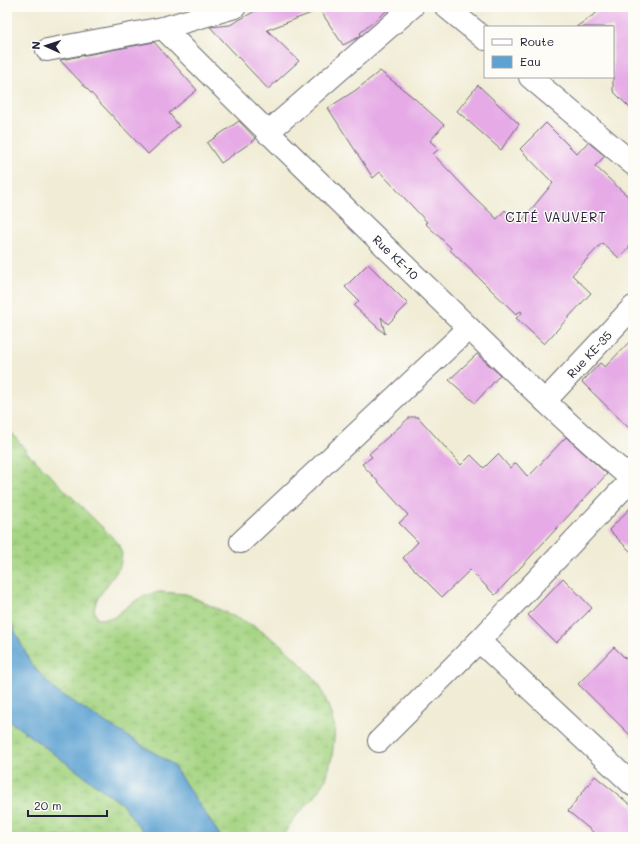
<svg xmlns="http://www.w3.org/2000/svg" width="640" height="844" font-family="Mali,sans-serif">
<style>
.wetland{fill:url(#wetland-marsh);stroke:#647b5e}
.water{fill:#5da2d2;stroke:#406286}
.building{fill:#e6abe6}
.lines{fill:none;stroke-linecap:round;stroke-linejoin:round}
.minor-casing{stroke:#6a6971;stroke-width:24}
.minor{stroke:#fff;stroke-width:22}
.labels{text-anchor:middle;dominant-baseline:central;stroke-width:3;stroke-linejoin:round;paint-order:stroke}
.street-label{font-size:12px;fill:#22223b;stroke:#fdfcf7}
.neighbourhood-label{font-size:13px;letter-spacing:1px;fill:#22223b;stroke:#fdfcf7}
</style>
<defs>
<pattern id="wetland-marsh" width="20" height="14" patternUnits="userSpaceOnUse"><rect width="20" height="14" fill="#a5d482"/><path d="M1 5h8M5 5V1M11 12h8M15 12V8" fill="none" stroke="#8eb671"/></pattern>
</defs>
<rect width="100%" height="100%" fill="#fdfcf7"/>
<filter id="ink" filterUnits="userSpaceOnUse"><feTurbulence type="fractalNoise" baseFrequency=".025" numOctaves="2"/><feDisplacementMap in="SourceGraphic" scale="8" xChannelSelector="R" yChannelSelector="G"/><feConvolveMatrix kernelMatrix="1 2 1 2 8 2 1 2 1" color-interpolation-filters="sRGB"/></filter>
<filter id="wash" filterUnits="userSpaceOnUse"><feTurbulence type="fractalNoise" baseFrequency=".012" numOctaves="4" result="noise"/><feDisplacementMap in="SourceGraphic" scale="16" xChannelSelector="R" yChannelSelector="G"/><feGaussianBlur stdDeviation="0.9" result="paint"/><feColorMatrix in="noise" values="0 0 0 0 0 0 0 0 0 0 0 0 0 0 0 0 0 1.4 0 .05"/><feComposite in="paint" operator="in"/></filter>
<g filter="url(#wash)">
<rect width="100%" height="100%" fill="#f0ecd5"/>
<g class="wetland">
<path d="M7,427L27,452L118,543L122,554L120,567L97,599L94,609L97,619L113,618L128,606L143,596L159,592L186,594L254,626L281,645L304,667L320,686L329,708L335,730L332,757L326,779L312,800L294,818L285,833V837H221L172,764L57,692L31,664L7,615Z"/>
<path d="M7,719L122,804L147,837H7Z"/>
</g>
<path class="water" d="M7,615L31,664L57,692L172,764L221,837H147L122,804L7,719Z"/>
<g id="blocks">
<g class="building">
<path d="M282,7H313L314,12L267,30L299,61L268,89L210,27L230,25L255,11Z"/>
<path d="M318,7H391L360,33L361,35L359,37L343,45Z"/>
<path d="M605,7H633V111L613,91V27H576Z"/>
<path d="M154,42L197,90L169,113L179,126L148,154L60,60Z"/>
<path d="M380,71L414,98L444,125L430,141L439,149L433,154L472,195L497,219L505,210L519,224L553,183L520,149L546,123L577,154L588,142L605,156L595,166L633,201V243L619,258L602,243L572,275L591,293L544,344L516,318L522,313L521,311L516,314L450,250L451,248L425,223L427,222L380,172L373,178L328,108L356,90Z"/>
<path d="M478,85L519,124L501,150L457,111Z"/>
<path d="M239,121L256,139L221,163L207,143Z"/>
<path d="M368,264L408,304L388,324L381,317L385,334L354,306L359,301L345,287Z"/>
<path d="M633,338V432L582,382L600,363L605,367Z"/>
<path d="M477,354L500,375L475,403L449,380Z"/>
<path d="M410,417H418L461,465L471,455L484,468L498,454L510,468L516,463L528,477L566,437L607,474L495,595L470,570L442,597L403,558L418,542L399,523L408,515L362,464L372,457L369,454Z"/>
<path d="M633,505V554L609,530Z"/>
<path d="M563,578L592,608L556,643L528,615Z"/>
<path d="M614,647L633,666V738L578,684Z"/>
<path d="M595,776L633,807V837H599L568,811Z"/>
</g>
</g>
</g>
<g filter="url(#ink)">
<use href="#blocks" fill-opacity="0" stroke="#6a6971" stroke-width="1"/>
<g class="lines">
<defs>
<g id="minor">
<path d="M446,7L485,39"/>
<path d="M163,28C253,118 343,206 434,294C499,357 564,422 633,480"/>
<path d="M47,50L163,28L235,7"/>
<path d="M530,77L633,164"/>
<path d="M267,133L412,7"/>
<path d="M545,401L633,307"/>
<path d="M241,542L469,328"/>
<path d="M479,641L633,785"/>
<path d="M379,741L479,641L632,479"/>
</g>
</defs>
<use href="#minor" class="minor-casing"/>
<use href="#minor" class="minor"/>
</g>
</g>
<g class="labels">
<g class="street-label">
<text transform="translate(396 257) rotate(44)">Rue KE-10</text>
<text transform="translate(589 354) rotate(-47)">Rue KE-35</text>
</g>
<g class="neighbourhood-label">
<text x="556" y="216">CITÉ VAUVERT</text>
</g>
</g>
<rect width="640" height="844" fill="none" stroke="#fdfcf7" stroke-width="24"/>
<rect x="484" y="26" width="130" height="52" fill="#fdfcf7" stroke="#a5a5ac"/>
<rect x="492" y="39" width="20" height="6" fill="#ffffff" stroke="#a5a5ac"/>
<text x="520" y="46" font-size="12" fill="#22223b">Route</text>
<rect x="492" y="56" width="20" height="12" fill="#5da2d2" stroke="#a5a5ac"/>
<text x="520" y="66" font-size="12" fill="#22223b">Eau</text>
<g transform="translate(46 46) rotate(273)" stroke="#fdfcf7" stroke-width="3" paint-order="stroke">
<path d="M0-3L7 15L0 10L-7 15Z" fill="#22223b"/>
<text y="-6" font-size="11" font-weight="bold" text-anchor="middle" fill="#22223b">N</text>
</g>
<path d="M28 810v6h79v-6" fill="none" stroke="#22223b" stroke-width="2"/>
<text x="34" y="810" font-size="12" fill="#22223b" stroke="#fdfcf7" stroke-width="3" paint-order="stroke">20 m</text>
</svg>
